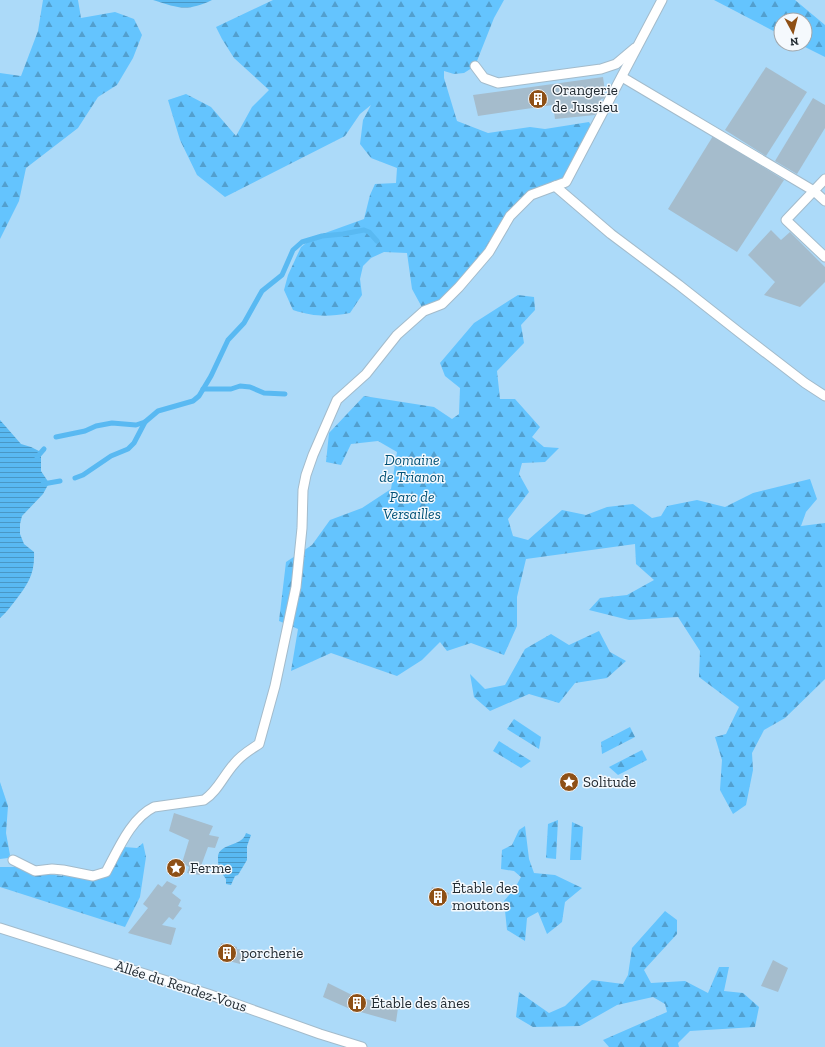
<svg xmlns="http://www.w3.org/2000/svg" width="825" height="1047" font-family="'Zilla Slab',serif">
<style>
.green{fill:#acdaf9;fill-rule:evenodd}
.forest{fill:url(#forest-firs)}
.water{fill:url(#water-rules)}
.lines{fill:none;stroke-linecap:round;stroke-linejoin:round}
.stream{stroke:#59b9f2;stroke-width:5}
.building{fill:#a5bccc}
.lane-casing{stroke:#a3bbcb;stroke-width:11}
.lane{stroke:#fff;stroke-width:9}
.labels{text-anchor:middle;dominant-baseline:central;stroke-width:3;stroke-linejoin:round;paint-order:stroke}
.poi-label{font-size:15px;fill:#222b32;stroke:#f5f9fd;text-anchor:start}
.park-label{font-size:15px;font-style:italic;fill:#005177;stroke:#f5f9fd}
.street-label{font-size:15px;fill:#222b32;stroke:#f5f9fd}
</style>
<defs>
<pattern id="forest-firs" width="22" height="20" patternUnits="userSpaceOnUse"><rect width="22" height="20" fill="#64c4fe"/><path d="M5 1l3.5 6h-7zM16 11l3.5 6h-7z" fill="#529fce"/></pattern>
<pattern id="water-rules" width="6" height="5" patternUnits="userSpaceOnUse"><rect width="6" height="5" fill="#59b9f2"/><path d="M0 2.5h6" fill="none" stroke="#4997c5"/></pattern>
</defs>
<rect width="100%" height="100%" fill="#dbeffc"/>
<path class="green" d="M0,0H825V1047H0ZM781,20H805V44H781Z"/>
<g class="forest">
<path d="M43,0H78L81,18L115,12L134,19L142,35L133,58L117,85L98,97L78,128L26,168L19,201L0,239V73L21,76L38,31Z"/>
<path d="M273,0H504L494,18L475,66L464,73L454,74L444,71V78L457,121L488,133L530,127L545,129L589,122L594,131L566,182L531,195L459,287L424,311L412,289L407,253L384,252L371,258L363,266L360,279L362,295L350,313C327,317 315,317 293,310L284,290L288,275L301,247L314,237L364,219L370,195L375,184L396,183L397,168L371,158L360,144L363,120L371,105L360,114L345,136L225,197L197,175L180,140L168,100L186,94L211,107L236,136L252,107L269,90L234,58L222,39L216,27Z"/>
<path d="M714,0H795L825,25V57L799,44H805V20H781V35Z"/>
<path d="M518,295L534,297L535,310L521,325L524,343L497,371L500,399H515L540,427L532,437L544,447L559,448L545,462L522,463L519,474L529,492L508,519L513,536L528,540L562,510L586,515L607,507L633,504L652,518L661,516L667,506L697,500L725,507L753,493L810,479L817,499L806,512L801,526L825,523V679L785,718L764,730L752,753L753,770L746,805L733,814L720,790L722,760L715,737L726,734L739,707L699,677L700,651L678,617L629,620L589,610L600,598L627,595L654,580L636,564L635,544L526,559L517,597V626L504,655L471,643L447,651L440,642L422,660L397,676L331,653L291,671L298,629L279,621L286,562L312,545L330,520L362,508L391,489L397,452L378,441L351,444L341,465L326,462L329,433L364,396L434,407L452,419L459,414L460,388L445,376L440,363L474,323Z"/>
<path d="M599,631L610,652L626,661L607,678L575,683L559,703L529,694L490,711L474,697L470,674L485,689L505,685L525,649L551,634L569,645Z"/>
<path d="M514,719L541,737L539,749L507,729Z"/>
<path d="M630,727L635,737L602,754L601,742Z"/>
<path d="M499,741L531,761L521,768L493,751Z"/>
<path d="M642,750L647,760L618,775L609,767Z"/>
<path d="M0,782L8,806L6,833L10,855L8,858L0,859Z"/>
<path d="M558,820L556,859L546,858L548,824Z"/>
<path d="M572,822L583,827L581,860H570Z"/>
<path d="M525,826L529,859L534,873L555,875L582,888L565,902L562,922L547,934L538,912L527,918L525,941L507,930L504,901L515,888L521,877L514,871L501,869L502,850L512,845L519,830Z"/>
<path d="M143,843L146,857L140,897L125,927L0,887V867H17L39,873L62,876V871L98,879L124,847L137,848Z"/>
<path d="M665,911L677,920V934L644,970L651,983L685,981L708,993L719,967H729L724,991L743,993L759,1007L755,1027L690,1031L678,1043L679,1047H609L603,1040L667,1012L665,1004L653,997L617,1005L580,1026L533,1027L516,1017L519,992L549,1013L565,1006L592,980L623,984L628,975L632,948Z"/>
</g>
<g class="water">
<path d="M153,0H212C187,12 178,8 153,0Z"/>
<path d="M0,420L21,444L31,447L41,452V471L49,483L43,494L22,516L20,524V534L24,544L34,552C35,574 28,584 15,601C10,607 6,613 0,618Z"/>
<path d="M246,833L251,835L247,846V860L238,875L235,876L231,885L226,884V879C221,872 218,868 218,859C217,842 242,848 246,833Z"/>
</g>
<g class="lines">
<g class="stream">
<path d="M203,389H231L240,386L250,387L264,393L285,394"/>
<path d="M56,437L85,431L96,426L112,423L136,425L145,422L158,411L193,401L199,396L211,376L228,340L244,323L262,291L282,275L293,250L302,242L322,236L343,234L364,230L369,232L377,241"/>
<path d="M37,457L44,449"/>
<path d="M75,478L83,475L111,456L128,449L134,443L145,422"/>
<path d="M43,484L60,481"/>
</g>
</g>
<g class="building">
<path d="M766,67L807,92L766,156L725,130Z"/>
<path d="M603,77L606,98L601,99L595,115L555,119L553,105L478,116L473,95Z"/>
<path d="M813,98L825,105V128L797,174L775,161Z"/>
<path d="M713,136L784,180L737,252L668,209Z"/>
<path d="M771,230L781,240L790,232L825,267V282L800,307L764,295L775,282L748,255Z"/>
<path d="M174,813L213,826L209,835L219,837L215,848L208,847L201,866L203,867L200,875L187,873L189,867L182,863L189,840L169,831Z"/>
<path d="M167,881L177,886L172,893L181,900L178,906L182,908L173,920L169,917L162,925L176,928L171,945L128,933L148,908L143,904L158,884L162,887Z"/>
<path d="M432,887L449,893L445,904L440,903L439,905L428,900Z"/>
<path d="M221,943L237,947V949L244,950L240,964L218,958Z"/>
<path d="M773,960L788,968L778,992L761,986Z"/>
<path d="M328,983L352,995L398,1008L396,1022L350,1009L323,997Z"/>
</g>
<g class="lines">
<defs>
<g id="lane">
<path d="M475,66L484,78L498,83L601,69L616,64L635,48"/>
<path d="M622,77L814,191L825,201"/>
<path d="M825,179L786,220L825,257"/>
<path d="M555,186L611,234L679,285L740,333L805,383L825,396"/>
<path d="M13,860L35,871L52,869L63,870L93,876L106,872C118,850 131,818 154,807L204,800C217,792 224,775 234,764C241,755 250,750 259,744L275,686L296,587L302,528L303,490L306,475L313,455L337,400L366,374L397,335L424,311L442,304L459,287L489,252L510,216L531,195L566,182L662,0"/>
<path d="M0,928L208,994L320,1034L362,1047"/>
</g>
</defs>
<use href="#lane" class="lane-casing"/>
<use href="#lane" class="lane"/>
</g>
<defs>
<symbol id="building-disc" viewBox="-11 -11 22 22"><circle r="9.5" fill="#8e5016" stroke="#f5f9fd"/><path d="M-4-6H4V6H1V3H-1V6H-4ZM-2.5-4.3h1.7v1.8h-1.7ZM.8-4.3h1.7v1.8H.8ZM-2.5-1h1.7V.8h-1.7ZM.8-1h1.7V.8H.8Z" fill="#fff"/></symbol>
<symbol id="sight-disc" viewBox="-11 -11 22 22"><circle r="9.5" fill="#8e5016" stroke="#f5f9fd"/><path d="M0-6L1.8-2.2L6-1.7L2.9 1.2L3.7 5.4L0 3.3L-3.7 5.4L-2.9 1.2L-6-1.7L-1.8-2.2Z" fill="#fff"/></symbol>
</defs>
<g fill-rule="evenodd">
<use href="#building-disc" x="527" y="88" width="22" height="22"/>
<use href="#sight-disc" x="558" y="771" width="22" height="22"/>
<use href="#sight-disc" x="165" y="857" width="22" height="22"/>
<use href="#building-disc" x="427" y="886" width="22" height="22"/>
<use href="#building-disc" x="216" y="942" width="22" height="22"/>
<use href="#building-disc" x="346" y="992" width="22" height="22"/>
</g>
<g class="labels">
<g class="poi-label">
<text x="552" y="90">Orangerie<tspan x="552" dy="17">de Jussieu</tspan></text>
<text x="583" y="782">Solitude</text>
<text x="190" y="868">Ferme</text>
<text x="452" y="888">Étable des<tspan x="452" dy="17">moutons</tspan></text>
<text x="241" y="953">porcherie</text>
<text x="371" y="1003">Étable des ânes</text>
</g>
<g class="park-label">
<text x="412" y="460">Domaine<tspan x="412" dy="17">de Trianon</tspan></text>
<text x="412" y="497">Parc de<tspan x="412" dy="17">Versailles</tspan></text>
</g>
<g class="street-label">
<text transform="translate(181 986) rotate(18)">Allée du Rendez-Vous</text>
</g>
</g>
<g transform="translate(793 32) rotate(173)"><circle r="19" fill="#f5f9fd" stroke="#a1a7ac"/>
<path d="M0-3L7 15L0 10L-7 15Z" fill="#8e5016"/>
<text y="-6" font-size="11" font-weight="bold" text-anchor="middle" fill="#222b32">N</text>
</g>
</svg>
